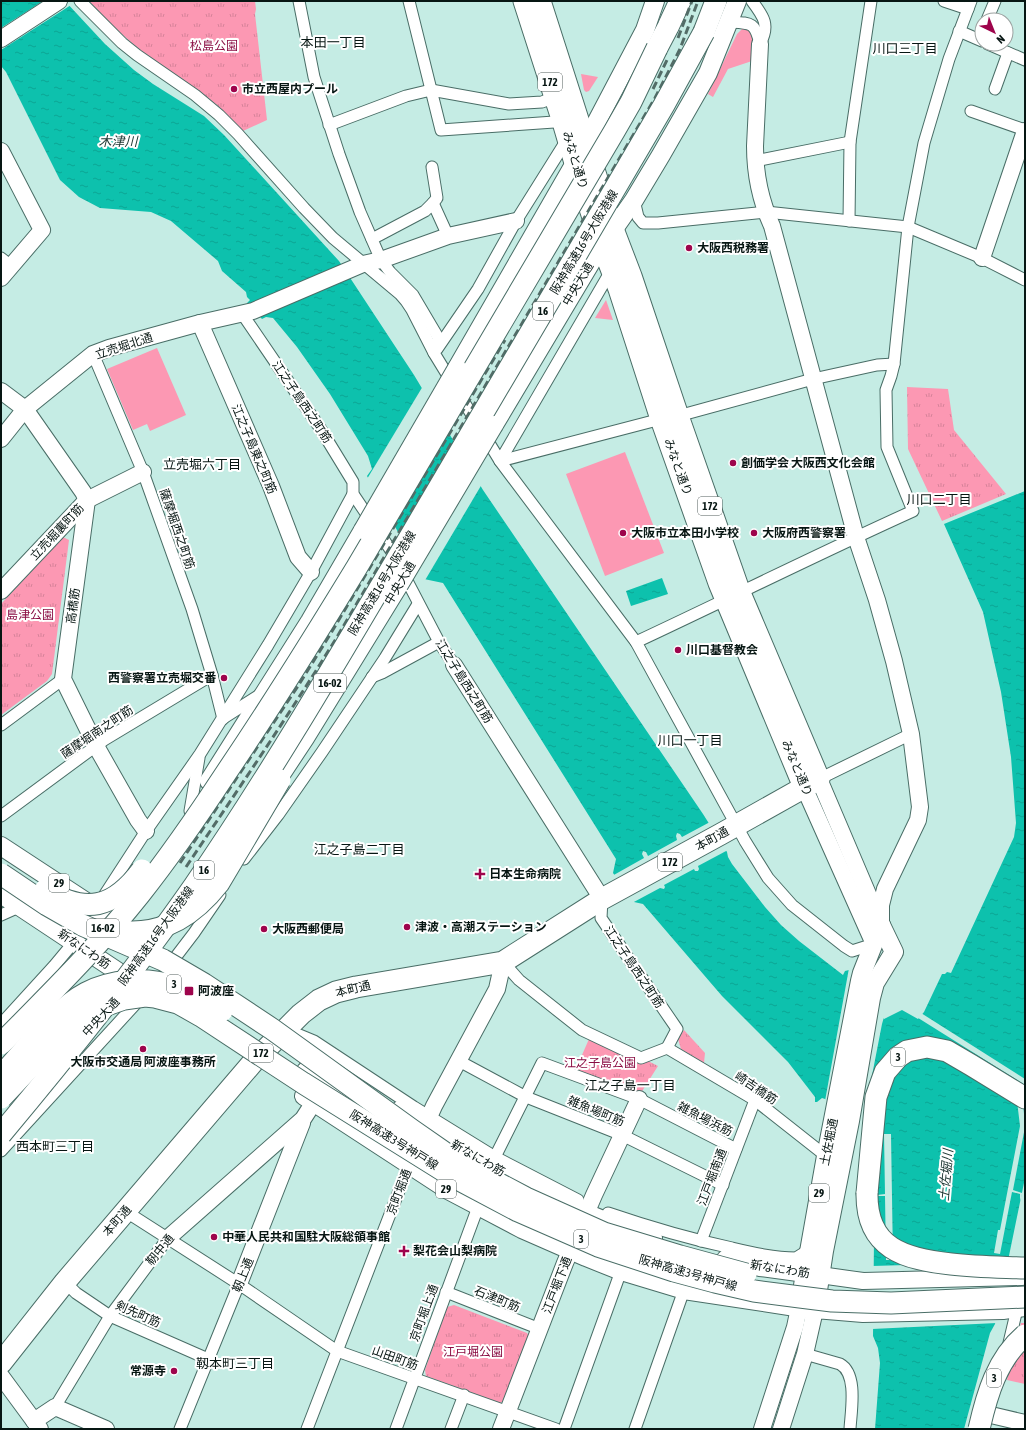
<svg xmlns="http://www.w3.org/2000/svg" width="1026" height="1430" font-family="'Asap Condensed','Noto Sans JP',sans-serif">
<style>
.green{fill:#fc98b3}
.park{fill:url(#park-tufts)}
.water{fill:url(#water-ripples)}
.pier{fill:#c5ece4}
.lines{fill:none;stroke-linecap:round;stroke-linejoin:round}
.street-casing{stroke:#496d66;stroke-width:13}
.secondary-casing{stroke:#496d66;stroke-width:18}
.primary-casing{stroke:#496d66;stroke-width:20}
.highway-casing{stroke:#496d66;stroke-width:23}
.street{stroke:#fff;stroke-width:11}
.secondary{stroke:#fff;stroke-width:16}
.primary{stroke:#fff;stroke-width:18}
.highway{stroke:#fff;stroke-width:21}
.rail{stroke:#536c67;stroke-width:3;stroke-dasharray:8 4;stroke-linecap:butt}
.primary-bridge-casing{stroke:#496d66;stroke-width:20;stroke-linecap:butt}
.highway-bridge-casing{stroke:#496d66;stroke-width:23;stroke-linecap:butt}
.primary-bridge{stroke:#fff;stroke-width:18}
.highway-bridge{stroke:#fff;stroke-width:21}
.poi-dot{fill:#9e044c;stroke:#fff;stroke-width:1.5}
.labels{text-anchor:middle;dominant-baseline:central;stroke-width:4;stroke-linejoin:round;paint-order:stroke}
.shield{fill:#fff;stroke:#515c5a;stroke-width:1}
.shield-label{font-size:11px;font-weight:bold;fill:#071613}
.park-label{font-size:12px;fill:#8a0d43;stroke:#fff}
.poi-label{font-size:12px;font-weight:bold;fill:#071613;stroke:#fff;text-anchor:start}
.street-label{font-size:12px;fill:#071613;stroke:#fff}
.neighbourhood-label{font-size:13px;fill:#071613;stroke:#fff}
.water-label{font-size:13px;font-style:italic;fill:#203935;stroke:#fff}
</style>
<defs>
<pattern id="park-tufts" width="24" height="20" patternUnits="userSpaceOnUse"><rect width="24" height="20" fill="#fc98b3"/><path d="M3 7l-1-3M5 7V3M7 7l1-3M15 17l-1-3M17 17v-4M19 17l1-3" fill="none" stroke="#d68299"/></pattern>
<pattern id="water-ripples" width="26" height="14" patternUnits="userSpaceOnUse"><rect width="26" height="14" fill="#0dc1ad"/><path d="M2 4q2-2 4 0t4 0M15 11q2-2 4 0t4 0" fill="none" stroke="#0ba594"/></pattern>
</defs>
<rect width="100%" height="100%" fill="#c5ece4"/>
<g class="green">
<path d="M747,28L754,36L752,61L728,69L713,97L708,94L737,34L742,29Z"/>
<path d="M581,74L598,77L589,91L586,92L584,90Z"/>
<path d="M606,300L613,320L595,318Z"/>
<path d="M157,348L186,415L150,431L147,424L133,430L107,369Z"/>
<path d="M625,452L664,553L605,576L566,474Z"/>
</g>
<g class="park">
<path d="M87,1H255L256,9L255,14L267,120L243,131L217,105L141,51L92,8Z"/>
<path d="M907,387L948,389L954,430L1006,494L942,521L908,449Z"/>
<path d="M63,537L69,540L52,674L47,681L1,715V604Z"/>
<path d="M684,1030L705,1053L704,1063L681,1049L678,1039Z"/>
<path d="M589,1039L641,1064L648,1061L658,1066L639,1096L575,1071Z"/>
<path d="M454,1305L527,1333L530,1338L505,1400L500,1403L426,1376L425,1370L447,1307Z"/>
<path d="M1021,1323H1025V1384L1007,1380Z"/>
</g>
<g class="water">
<path d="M1,1H65L105,44L134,70L153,84L204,116L224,135L339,261L414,375L483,490L703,814L727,852L728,857L732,864L765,907L781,925L799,941L843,975L845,971L849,970L884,1019L902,1010L918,1019L924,1012L942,974H945L947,972L951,973L1014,837L1016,823L1011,757L1001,692L983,612L944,524L1025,491V1178L995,1324L990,1333L964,1429H875L880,1363L878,1348L873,1336L874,1239L868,1129L825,1099L822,1098L817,1102H815V1097L788,1062L722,996L643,904L634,902L613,873L616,859L443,583L424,579L367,476L372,469L368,456L330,394L297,347L273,318L266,317L262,319L247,303L250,300L247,297L246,292L222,271L218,261L171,221L151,212L100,208L79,197L60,180L6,72L1,66Z"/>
<path d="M662,578L668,594L631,606L626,591Z"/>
</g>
<g class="pier">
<path d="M43,1H68L71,5L1,50V28Z"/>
<path d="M423,386L441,416L384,511L367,479Z"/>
<path d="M462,451L482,484L424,582L422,580L406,550Z"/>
<path d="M710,822L728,850L698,866L699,869L698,871H695L694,869L664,885L665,887L664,889L660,888L632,903L612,876L644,858L642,854L643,851L646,852L648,856L677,840L676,836L677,833L680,834L682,837Z"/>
<path d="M849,968L884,1017L882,1024L862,1127L825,1101Z"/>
<path d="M921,1013L1025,1079V1085L915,1016H918Z"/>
<path d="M1017,1101H1023L1025,1127L1013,1190L1022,1193V1194L1021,1201L1020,1198V1194L1012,1192L1000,1254L994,1253L998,1230H1000L1020,1126Z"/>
<path d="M884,1134H891L893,1260H886L885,1196H877V1195L885,1194Z"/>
<path d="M1010,1262L997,1323L872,1329V1266Z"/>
</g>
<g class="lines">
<defs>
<g id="street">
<path d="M80,1L122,43L137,55L195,95L219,115L238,134L304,208L333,238L400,294L406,301L412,310L434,353L500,461L612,269"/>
<path d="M299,1L314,77L339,154L360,212L381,260L390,272L413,295L439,339L434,353"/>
<path d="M409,1L441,130L554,122L562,117"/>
<path d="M752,1C764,17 770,25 760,44"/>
<path d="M944,1L968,9"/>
<path d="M987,20L995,1"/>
<path d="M730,22C751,23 755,22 760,44"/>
<path d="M959,31L982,41"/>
<path d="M988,44L1025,60"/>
<path d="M995,89L1008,53"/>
<path d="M971,111L1025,130"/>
<path d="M329,125L406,96L431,90L509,104L542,102L555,97"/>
<path d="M755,161L850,142"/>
<path d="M432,167L437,198L433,203"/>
<path d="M634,200L638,217L643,223H658L766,212L908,227L982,258L1025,280"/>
<path d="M849,221L850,142L871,1"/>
<path d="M372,239L425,211L433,203L448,236"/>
<path d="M1,258L11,266"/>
<path d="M241,312L320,428L353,482V494L392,552L439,642L454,665"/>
<path d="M437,349L478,289L516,221L568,138"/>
<path d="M93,354L143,472L192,609L212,675L223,719"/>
<path d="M678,416L813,379L877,365L894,364"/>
<path d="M661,419L500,461L636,642L745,841L768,878L792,905L844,946L852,951L874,944"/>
<path d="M636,642C728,599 820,553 913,511L887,447L886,390L891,376L894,364L908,227L924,143L949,59L971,1"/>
<path d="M372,677L382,673L439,642"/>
<path d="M225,717L261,694"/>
<path d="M1,725L63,679"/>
<path d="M819,779L911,734"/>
<path d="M190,811L199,758"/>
<path d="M1,816L104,740L212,675"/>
<path d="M244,859L278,815L322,752L385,658L418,604"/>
<path d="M602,899L601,918L677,1029L667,1048"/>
<path d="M1,915L21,906"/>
<path d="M503,962L519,980L582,1030L641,1058L667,1048"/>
<path d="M168,967L194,933L220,895"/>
<path d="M1,1024L54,966L74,942L146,831L200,754L268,645L311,572L353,494"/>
<path d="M285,1029L314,1041L414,1107L495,1157L578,1200"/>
<path d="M667,1048L755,1100L826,1156"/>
<path d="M459,1061L526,1097L622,1135L723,1185"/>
<path d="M1,1151L141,998"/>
<path d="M495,1157L542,1063L639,1099L736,1149"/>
<path d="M125,1211L239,1284L337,1351L556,1429"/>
<path d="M608,1213C649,1227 690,1239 732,1248C753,1253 774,1258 796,1258L804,1253L810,1245"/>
<path d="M701,1241L755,1100"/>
<path d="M65,1282L76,1293L110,1316L208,1359"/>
<path d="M446,1292L540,1329"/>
<path d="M1008,1347L1017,1309"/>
<path d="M805,1354L840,1364C858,1374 851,1411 850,1429"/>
<path d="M55,1407L110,1316L168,1238"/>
<path d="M180,1429L239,1284"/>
<path d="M307,1429L409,1165"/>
<path d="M396,1429L478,1207"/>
<path d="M451,1429L464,1395"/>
<path d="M564,1429L621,1271"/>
<path d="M635,1429L684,1290"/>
</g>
<g id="secondary">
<path d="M1,39L59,1"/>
<path d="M760,44L755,146C755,173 761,202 772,226L856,537L877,600L894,661L911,734L920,807L918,820L885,889L881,905V925"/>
<path d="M1,151L42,230L1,278"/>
<path d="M982,258L1025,131"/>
<path d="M200,323L271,486L298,557L311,572"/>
<path d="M1,391L25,409L83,492L87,500L63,679L96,746L138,820L146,831"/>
<path d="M1,439L25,409L93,354L109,348L200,323L253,311L363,264L381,260L448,236L516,221"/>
<path d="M1,591L87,500L143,472"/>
<path d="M454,665L602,899"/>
<path d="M819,779L879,920"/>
<path d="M804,787L874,944"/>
<path d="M420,1137L434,1106L497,989L503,962"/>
<path d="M168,1238L303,1119L314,1102"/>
<path d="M820,1275L863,1281L1022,1277"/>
<path d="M239,1284L302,1123"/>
<path d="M1,1376L40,1429"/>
<path d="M991,1415L1025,1423"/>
<path d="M34,1421L55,1407L106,1429"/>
<path d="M501,1429L565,1263L594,1195L639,1099"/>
<path d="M762,1429L795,1327L799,1308"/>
<path d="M781,1429L805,1354L815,1310L863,1314L1003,1311L1025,1308"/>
</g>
<g id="primary">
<path d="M457,368L575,163L645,30L655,1"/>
<path d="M494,425L593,259L634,200L661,155L708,73L737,1"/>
<path d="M209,781L310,621L363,530"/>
<path d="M270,791L305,738L399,585"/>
<path d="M1,846L129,930"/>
<path d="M1,894L138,985"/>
<path d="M304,1096L448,1190L522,1229L586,1257L621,1271L684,1290L815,1310L824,1251L850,1121L871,998L875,983L894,952L881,925"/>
<path d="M400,1110C478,1163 563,1209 653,1238"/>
<path d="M726,1259L760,1267L820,1275"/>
<path d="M799,1308L826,1156L860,981L862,973L881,925"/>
</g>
<g id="highway">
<path d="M524,1L563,122L575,163L602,245L619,289L661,419L719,583L804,787"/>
<path d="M704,32L716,1"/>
<path d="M657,48L668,27L680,1"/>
<path d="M307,1072L341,1098"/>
<path d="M867,1193L876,1097L885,1072L898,1057L907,1051L927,1047L947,1051L971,1065L1025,1098"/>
<path d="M1,1363L65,1282L254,1061L301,1014L319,1000L336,992L356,987L503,962L602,899L721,834L819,779L740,593L678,416L631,276L613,229L540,1"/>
</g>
</defs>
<use href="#street" class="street-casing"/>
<use href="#secondary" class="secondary-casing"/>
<use href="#primary" class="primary-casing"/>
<use href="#highway" class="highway-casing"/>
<use href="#street" class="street"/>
<use href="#secondary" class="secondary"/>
<use href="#primary" class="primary"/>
<use href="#highway" class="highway"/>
<g class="rail">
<path d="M678,38L692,1"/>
<path d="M653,89L668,58"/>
<path d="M180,863L298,686L331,633L505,340"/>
<path d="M186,867C237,791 289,715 337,637L655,98L680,49L698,1"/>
</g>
<defs>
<g id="primary-bridge">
<path d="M363,530L457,368"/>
<path d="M399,585L494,425"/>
</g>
<g id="highway-bridge">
<path d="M1,874L47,905L82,925L163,960L204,984L272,1029L412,1130L458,1162L526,1198L604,1233L680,1256L746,1274"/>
<path d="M45,890C86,914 113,909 142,870"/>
<path d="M107,929C155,940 190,920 219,883L280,780"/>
<path d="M1,1044C49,995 98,947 140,894C171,855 199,814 226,773C272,705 315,636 357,567L615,130L631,102L657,48"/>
<path d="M1,1076C24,1051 57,1008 86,993C111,980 146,977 173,986C190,991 206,1002 222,1011"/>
<path d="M1,1098L63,1032L85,1015L98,1008L124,999L145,996L155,997L178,1003L201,1016L303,1083L452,1176L518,1211L598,1246L674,1271L715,1282L754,1291L800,1297L832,1301L891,1303L1025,1297"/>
<path d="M1,1134C68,1054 134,972 194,886C273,771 343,650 414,530C498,388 581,247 664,105L704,32"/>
<path d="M867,1193C866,1249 905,1259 951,1264C976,1267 1000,1267 1025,1268"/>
<path d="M979,1429C987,1394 997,1359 1025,1335"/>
</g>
</defs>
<use href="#primary-bridge" class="primary-bridge-casing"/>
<use href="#highway-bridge" class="highway-bridge-casing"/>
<use href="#primary-bridge" class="primary-bridge"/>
<use href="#highway-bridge" class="highway-bridge"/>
</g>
<g class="poi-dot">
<circle cx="234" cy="89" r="4"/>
<circle cx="689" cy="248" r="4"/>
<circle cx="733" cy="463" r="4"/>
<circle cx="623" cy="533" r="4"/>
<circle cx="754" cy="533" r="4"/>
<circle cx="678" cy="650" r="4"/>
<circle cx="224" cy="678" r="4"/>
<path d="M478 868h4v4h4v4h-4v4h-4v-4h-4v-4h4z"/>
<circle cx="407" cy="927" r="4"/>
<circle cx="264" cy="929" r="4"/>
<rect x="184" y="986" width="10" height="10" rx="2"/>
<circle cx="143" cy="1049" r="4"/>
<circle cx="214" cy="1237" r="4"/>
<path d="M402 1245h4v4h4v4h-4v4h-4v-4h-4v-4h4z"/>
<circle cx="174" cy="1371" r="4"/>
</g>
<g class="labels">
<g class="shield">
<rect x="538" y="73" width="24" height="18" rx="3"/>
<rect x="533" y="302" width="20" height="18" rx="3"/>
<rect x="698" y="497" width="24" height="18" rx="3"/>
<rect x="314" y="674" width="32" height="18" rx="3"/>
<rect x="658" y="853" width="24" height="18" rx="3"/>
<rect x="194" y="861" width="20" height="18" rx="3"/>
<rect x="49" y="874" width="20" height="18" rx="3"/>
<rect x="87" y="919" width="32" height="18" rx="3"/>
<rect x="167" y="975" width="14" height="18" rx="3"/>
<rect x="249" y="1044" width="24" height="18" rx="3"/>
<rect x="891" y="1048" width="14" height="18" rx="3"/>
<rect x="436" y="1180" width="20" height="18" rx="3"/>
<rect x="809" y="1184" width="20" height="18" rx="3"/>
<rect x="574" y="1230" width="14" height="18" rx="3"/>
<rect x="987" y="1369" width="14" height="18" rx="3"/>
</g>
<g class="shield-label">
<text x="550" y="82">172</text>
<text x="543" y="311">16</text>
<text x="710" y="506">172</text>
<text x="330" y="683">16-02</text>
<text x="670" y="862">172</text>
<text x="204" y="870">16</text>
<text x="59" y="883">29</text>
<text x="103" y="928">16-02</text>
<text x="174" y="984">3</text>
<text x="261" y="1053">172</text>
<text x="898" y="1057">3</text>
<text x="446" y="1189">29</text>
<text x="819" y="1193">29</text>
<text x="581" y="1239">3</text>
<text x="994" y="1378">3</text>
</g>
<g class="park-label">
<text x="214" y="46">松島公園</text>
<text x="30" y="615">島津公園</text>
<text x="600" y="1063">江之子島公園</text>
<text x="473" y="1352">江戸堀公園</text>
</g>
<g class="poi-label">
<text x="242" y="89">市立西屋内プール</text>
<text x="697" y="248">大阪西税務署</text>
<text x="741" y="463">創価学会 大阪西文化会館</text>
<text x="631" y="533">大阪市立本田小学校</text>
<text x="762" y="533">大阪府西警察署</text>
<text x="686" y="650">川口基督教会</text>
<text x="216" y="678" text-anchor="end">西警察署立売堀交番</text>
<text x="489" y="874">日本生命病院</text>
<text x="415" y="927">津波・高潮ステーション</text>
<text x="272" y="929">大阪西郵便局</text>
<text x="198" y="991">阿波座</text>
<text x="143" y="1062" text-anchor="middle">大阪市交通局 阿波座事務所</text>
<text x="222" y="1237">中華人民共和国駐大阪総領事館</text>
<text x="413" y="1251">梨花会山梨病院</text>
<text x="166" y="1371" text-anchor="end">常源寺</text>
</g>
<g class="street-label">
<text transform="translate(575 160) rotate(73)">みなと通り</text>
<text transform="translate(584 242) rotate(-59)">阪神高速16号大阪港線</text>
<text transform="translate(578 284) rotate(-59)">中央大通</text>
<text transform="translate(124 346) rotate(-18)">立売堀北通</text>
<text transform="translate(302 402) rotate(56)">江之子島西之町筋</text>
<text transform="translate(254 449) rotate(67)">江之子島東之町筋</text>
<text transform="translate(678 467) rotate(70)">みなと通り</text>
<text transform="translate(177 529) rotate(71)">薩摩堀西之町筋</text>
<text transform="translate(57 532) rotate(-47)">立売堀裏町筋</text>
<text transform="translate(382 583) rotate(-59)">阪神高速16号大阪港線</text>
<text transform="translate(400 583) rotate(-59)">中央大通</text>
<text transform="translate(73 606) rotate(-82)">高橋筋</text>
<text transform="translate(464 681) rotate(58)">江之子島西之町筋</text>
<text transform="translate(97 732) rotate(-34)">薩摩堀南之町筋</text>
<text transform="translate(797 768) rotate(67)">みなと通り</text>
<text transform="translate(712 839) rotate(-29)">本町通</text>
<text transform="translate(156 936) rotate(-54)">阪神高速16号大阪港線</text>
<text transform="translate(84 949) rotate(34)">新なにわ筋</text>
<text transform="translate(634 967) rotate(56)">江之子島西之町筋</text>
<text transform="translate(353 989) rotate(-14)">本町通</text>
<text transform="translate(101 1017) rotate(-47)">中央大通</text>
<text transform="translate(756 1088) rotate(34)">崎吉橋筋</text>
<text transform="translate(596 1111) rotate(22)">雑魚場町筋</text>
<text transform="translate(705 1119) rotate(27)">雑魚場浜筋</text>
<text transform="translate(394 1140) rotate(32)">阪神高速3号神戸線</text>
<text transform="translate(829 1142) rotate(-79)">土佐堀通</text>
<text transform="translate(478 1158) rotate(30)">新なにわ筋</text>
<text transform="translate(712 1177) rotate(-69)">江戸堀南通</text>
<text transform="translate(399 1192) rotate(-69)">京町堀通</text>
<text transform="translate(117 1221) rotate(-49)">本町通</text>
<text transform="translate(160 1250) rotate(-51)">靭中通</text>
<text transform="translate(780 1269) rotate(9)">新なにわ筋</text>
<text transform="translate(688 1273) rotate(16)">阪神高速3号神戸線</text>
<text transform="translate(243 1275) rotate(-68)">靭上通</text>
<text transform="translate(557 1285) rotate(-69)">江戸堀下通</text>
<text transform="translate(497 1299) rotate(22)">石津町筋</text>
<text transform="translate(424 1313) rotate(-70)">京町堀上通</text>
<text transform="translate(138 1314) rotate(24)">剣先町筋</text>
<text transform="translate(395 1358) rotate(20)">山田町筋</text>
</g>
<g class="neighbourhood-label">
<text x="333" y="42">本田一丁目</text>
<text x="905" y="48">川口三丁目</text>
<text x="202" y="464">立売堀六丁目</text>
<text x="939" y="499">川口二丁目</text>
<text x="690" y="740">川口一丁目</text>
<text x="359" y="849">江之子島二丁目</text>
<text x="630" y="1085">江之子島一丁目</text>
<text x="55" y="1146">西本町三丁目</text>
<text x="235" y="1363">靱本町三丁目</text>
</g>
<g class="water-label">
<text x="118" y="141">木津川</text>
<text transform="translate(946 1175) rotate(-85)">土佐堀川</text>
</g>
</g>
<rect width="1026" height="1430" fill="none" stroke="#071613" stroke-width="4"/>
<g transform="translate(994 32) rotate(137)"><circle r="19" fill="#ffffff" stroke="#9ca2a1"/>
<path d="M0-3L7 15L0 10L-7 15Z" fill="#9e044c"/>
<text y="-6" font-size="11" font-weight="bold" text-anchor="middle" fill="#071613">N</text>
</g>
</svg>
